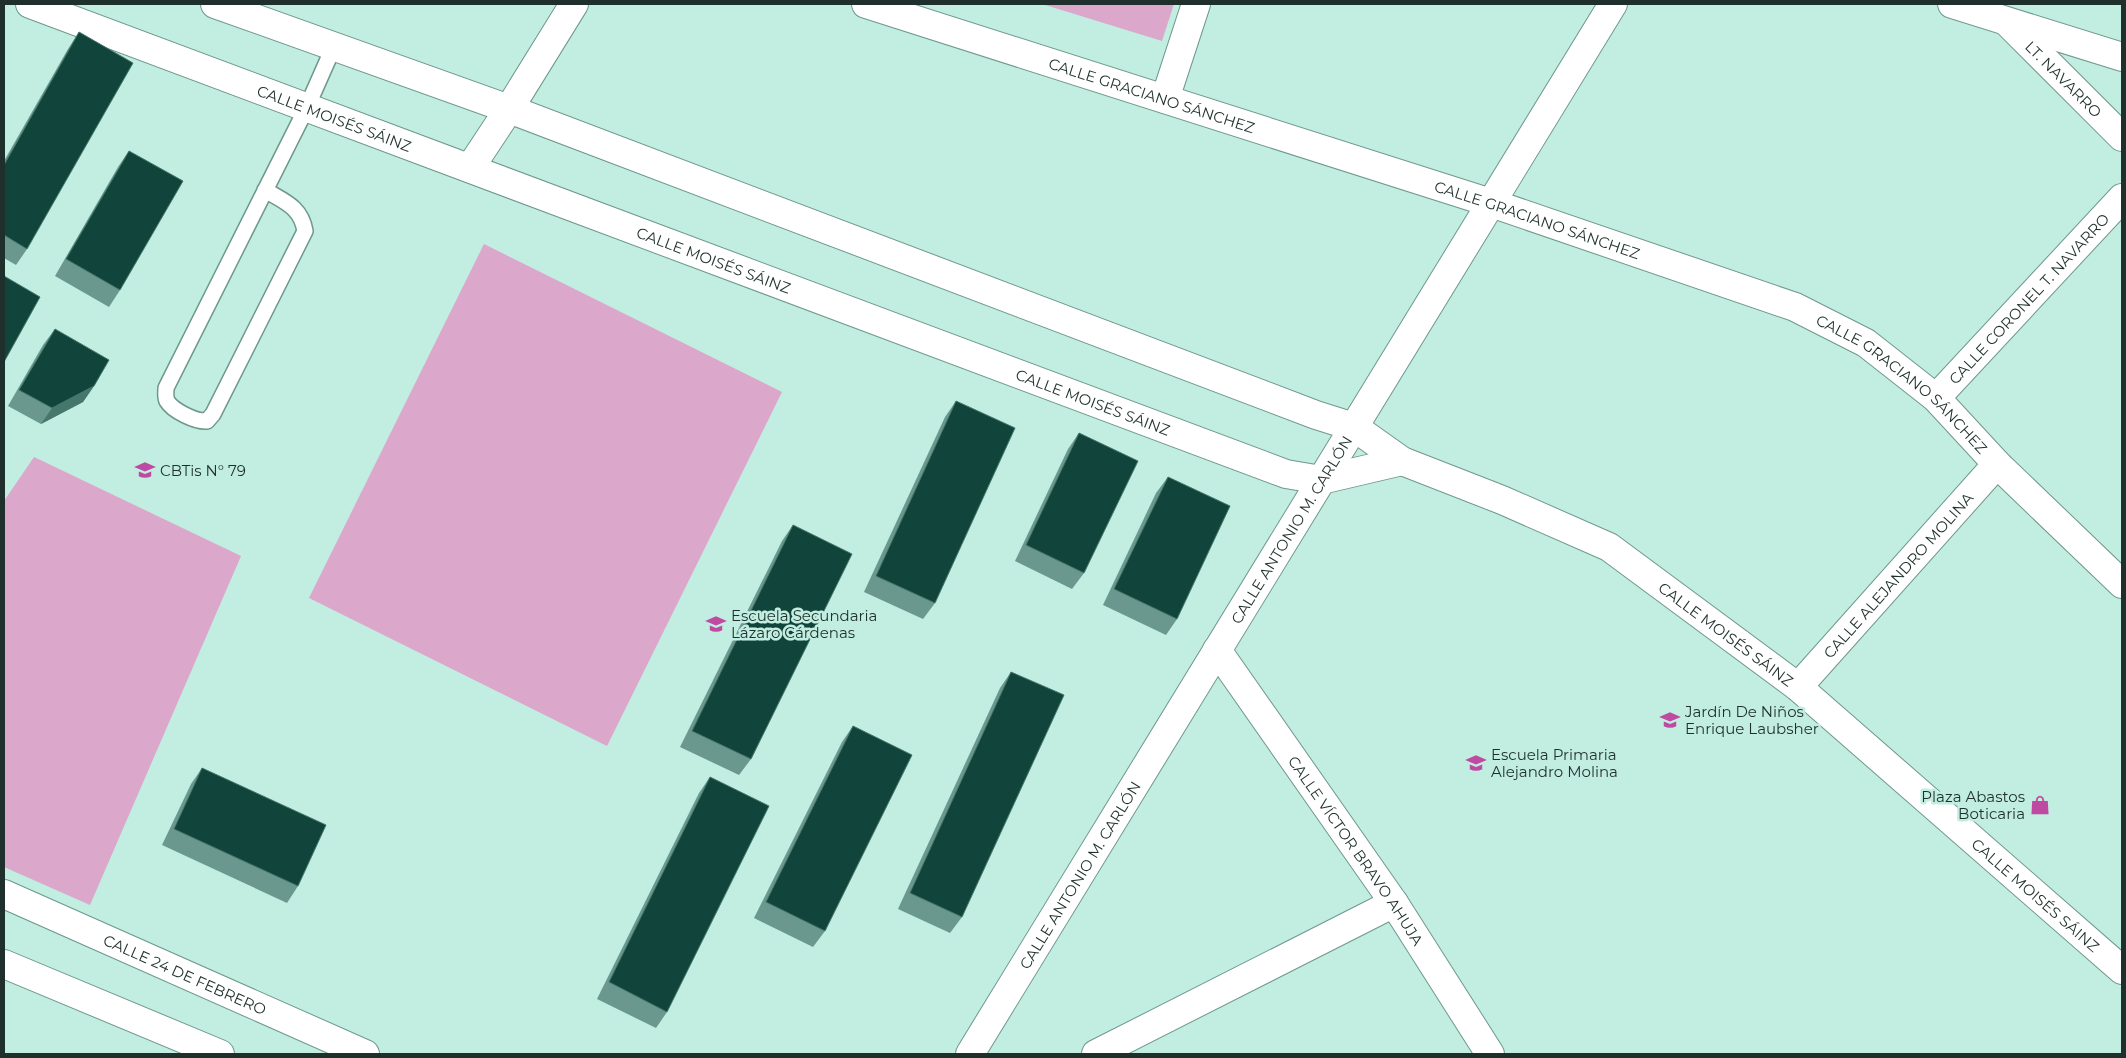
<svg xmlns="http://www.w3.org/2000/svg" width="2126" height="1058" font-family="Montserrat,sans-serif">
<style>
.green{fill:#dba7ca}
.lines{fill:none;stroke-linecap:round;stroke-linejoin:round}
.lane-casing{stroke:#6f988d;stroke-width:18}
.street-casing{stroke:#6f988d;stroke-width:30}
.lane{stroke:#fff;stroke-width:15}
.street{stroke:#fff;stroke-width:28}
.wall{fill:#6a988e}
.shaded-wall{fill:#46776c}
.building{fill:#11443a;stroke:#46776c}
.labels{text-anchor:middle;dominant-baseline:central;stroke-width:5;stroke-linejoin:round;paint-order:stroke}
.street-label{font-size:15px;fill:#1f302c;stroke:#c2ede1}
.poi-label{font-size:15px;fill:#1f302c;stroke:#c2ede1;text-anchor:start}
</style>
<rect width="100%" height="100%" fill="#c2ede1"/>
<g class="green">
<path d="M1042,4H1174L1162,41Z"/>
<path d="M484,244L782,392L607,746L309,598Z"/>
<path d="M34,457L241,556L90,905L4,867V501Z"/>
</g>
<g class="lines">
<defs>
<path id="lane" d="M265,190C285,202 301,207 305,231L213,414L207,421C196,422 173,411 167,401C165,397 166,392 166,388L307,107L334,46"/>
<g id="street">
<path id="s1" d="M30,4L1286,474L1321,480L1402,461"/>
<path id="s2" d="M215,4L509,109L1316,415L1354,427L1402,461L1502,500L1609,547L1798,687L2122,970"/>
<path id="s3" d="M866,4L1491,203L1795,307L1866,343L1936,398L1997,464L2122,584"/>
<path d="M1952,4L2122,57"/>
<path id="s4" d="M2008,23L2122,137"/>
<path d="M1165,99L1196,4"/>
<path d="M470,168L509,109L574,4"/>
<path id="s5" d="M1936,398L2122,198"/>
<path id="s6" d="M1217,650L1394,903L1490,1054"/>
<path id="s7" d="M1798,687L1997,464"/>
<path id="s8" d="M4,894L365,1054"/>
<path d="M4,964L220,1054"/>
<path id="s9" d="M970,1054L1613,4"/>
<path d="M1096,1054L1394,903"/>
</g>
</defs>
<use href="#lane" class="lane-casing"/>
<use href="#street" class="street-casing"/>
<use href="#lane" class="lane"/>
<use href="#street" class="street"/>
</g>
<g class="wall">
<path d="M79,32L27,249L16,265L4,258V161L68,49Z"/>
<path d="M129,151L120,290L109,307L55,276L118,167Z"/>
<path d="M55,329L94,386L83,402L41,424L8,406L43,345Z"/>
<path d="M956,401L935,603L923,619L864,592L945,417Z"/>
<path d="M1079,433L1084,573L1072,589L1015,561L1068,449Z"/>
<path d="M1168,477L1177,619L1166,635L1103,605L1156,493Z"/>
<path d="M793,525L751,759L739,775L680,747L782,541Z"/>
<path d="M1011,672L962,917L950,933L898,909L1000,688Z"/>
<path d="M853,726L825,931L813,947L754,918L842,742Z"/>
<path d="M202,768L298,886L287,903L162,845L191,784Z"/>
<path d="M710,777L667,1012L656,1028L597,999L699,793Z"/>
</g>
<path class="shaded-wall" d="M94,386L83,402L41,424L52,408Z"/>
<g class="building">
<path d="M79,32L133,63L27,249L4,235V165Z"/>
<path d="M129,151L183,181L120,290L66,259Z"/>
<path d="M4,276L40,297L4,362Z"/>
<path d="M55,329L109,360L94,386L52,408L19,390Z"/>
<path d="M956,401L1015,428L935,603L876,576Z"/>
<path d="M1079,433L1138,461L1084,573L1026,545Z"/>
<path d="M1168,477L1230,506L1177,619L1114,589Z"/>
<path d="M793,525L852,554L751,759L692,731Z"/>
<path d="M1011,672L1064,695L962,917L910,893Z"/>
<path d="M853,726L912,755L825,931L766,902Z"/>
<path d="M202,768L326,825L298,886L174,829Z"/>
<path d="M710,777L769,806L667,1012L609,982Z"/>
</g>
<defs>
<symbol id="school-bare" viewBox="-9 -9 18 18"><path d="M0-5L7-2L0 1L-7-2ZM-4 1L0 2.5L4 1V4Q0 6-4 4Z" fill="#bf4aa2" stroke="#c2ede1" stroke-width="2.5" paint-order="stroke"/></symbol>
<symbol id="shop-bare" viewBox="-9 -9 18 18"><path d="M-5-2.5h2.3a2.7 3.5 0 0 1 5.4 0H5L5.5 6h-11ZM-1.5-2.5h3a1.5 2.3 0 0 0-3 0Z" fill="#bf4aa2" stroke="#c2ede1" stroke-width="2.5" paint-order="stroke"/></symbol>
</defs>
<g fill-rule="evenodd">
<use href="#school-bare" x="131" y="456" width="28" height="28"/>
<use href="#school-bare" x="702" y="610" width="28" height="28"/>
<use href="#school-bare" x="1656" y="706" width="28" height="28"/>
<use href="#school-bare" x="1462" y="749" width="28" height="28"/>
<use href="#shop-bare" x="2026" y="791" width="28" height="28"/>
</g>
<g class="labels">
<g class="street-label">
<text stroke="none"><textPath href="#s4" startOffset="79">LT. NAVARRO</textPath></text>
<text stroke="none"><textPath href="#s3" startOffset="300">CALLE GRACIANO SÁNCHEZ</textPath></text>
<text stroke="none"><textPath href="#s1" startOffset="325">CALLE MOISÉS SÁINZ</textPath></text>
<text stroke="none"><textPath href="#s3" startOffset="705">CALLE GRACIANO SÁNCHEZ</textPath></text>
<text stroke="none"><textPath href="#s1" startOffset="730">CALLE MOISÉS SÁINZ</textPath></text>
<text stroke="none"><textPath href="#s5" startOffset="136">CALLE CORONEL T. NAVARRO</textPath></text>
<text stroke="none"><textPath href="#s3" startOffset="1110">CALLE GRACIANO SÁNCHEZ</textPath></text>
<text stroke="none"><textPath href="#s1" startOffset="1135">CALLE MOISÉS SÁINZ</textPath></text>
<text stroke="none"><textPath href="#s9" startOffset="615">CALLE ANTONIO M. CARLÓN</textPath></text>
<text stroke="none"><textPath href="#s7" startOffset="150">CALLE ALEJANDRO MOLINA</textPath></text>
<text stroke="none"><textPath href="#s2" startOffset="1644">CALLE MOISÉS SÁINZ</textPath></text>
<text stroke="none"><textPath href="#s6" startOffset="244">CALLE VÍCTOR BRAVO AHUJA</textPath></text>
<text stroke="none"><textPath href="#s9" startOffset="210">CALLE ANTONIO M. CARLÓN</textPath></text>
<text stroke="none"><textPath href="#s2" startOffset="2049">CALLE MOISÉS SÁINZ</textPath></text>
<text stroke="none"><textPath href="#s8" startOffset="198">CALLE 24 DE FEBRERO</textPath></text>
</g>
<g class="poi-label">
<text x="160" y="470">CBTis N° 79</text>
<text x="731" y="615">Escuela Secundaria<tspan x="731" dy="17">Lázaro Cárdenas</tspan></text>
<text x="1685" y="711">Jardín De Niños<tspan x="1685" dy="17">Enrique Laubsher</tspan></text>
<text x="1491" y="754">Escuela Primaria<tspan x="1491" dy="17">Alejandro Molina</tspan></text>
<text x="2025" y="796" text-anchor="end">Plaza Abastos<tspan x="2025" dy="17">Boticaria</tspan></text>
</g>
</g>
<rect width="2126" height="1058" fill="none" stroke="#1f302c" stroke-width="10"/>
</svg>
